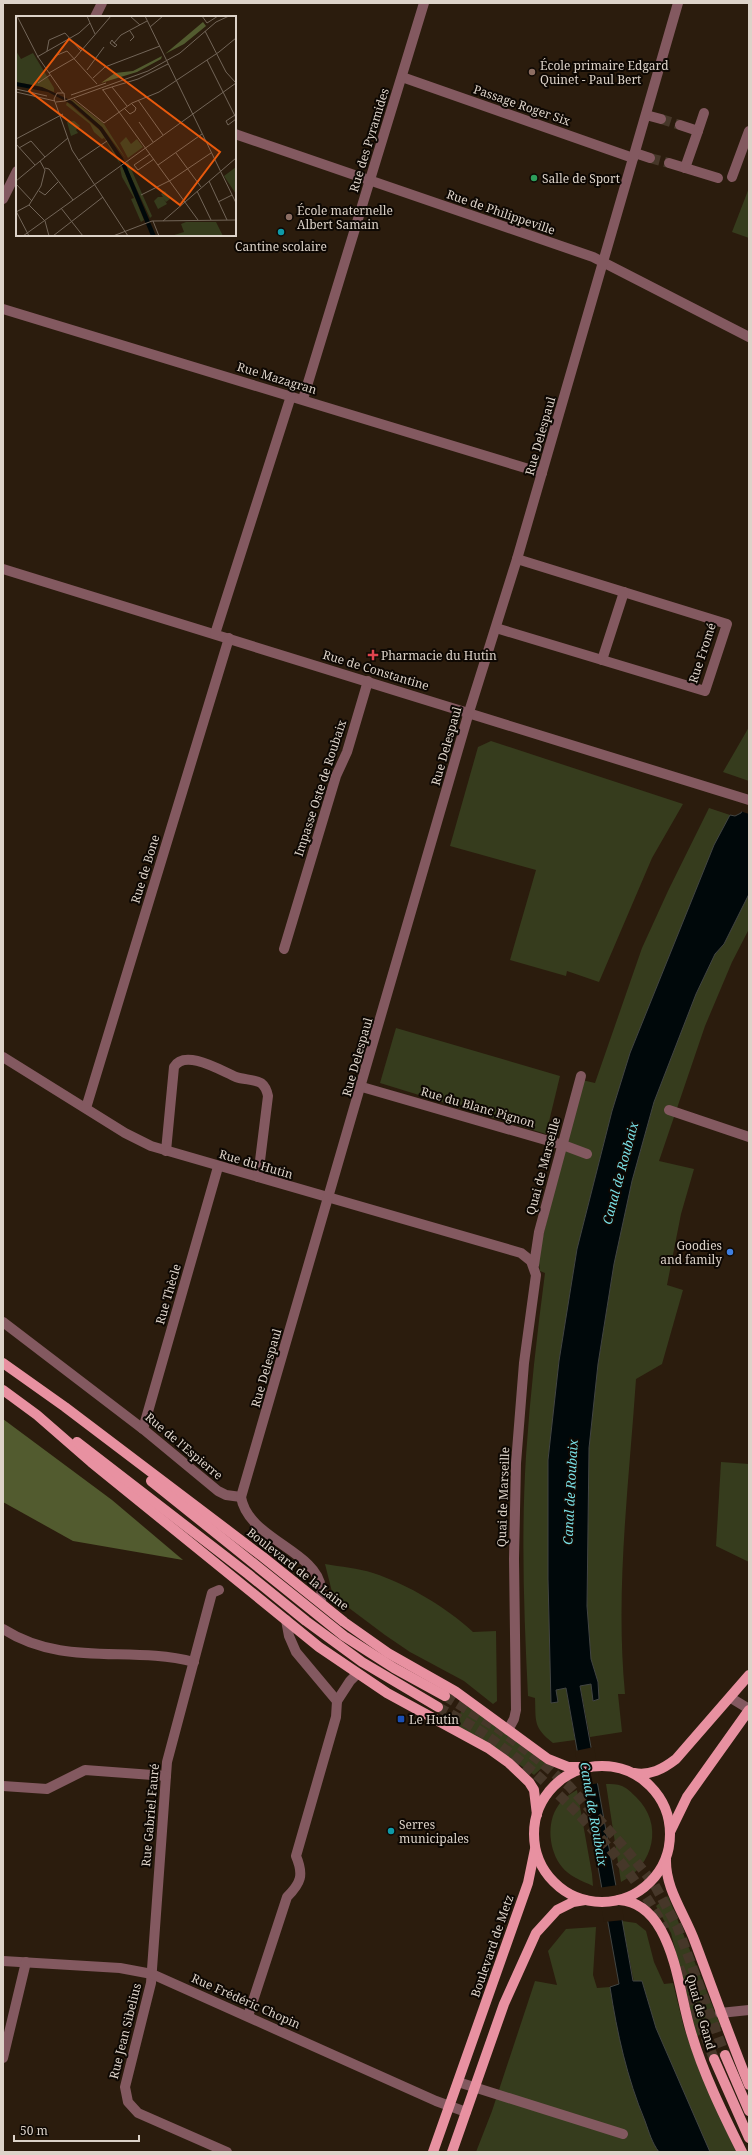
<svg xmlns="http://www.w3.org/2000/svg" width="752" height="2155" font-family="'Noto Serif',serif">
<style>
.green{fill:#363c1d}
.forest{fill:#525b2f}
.water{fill:#00080a;stroke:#424543}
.pier{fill:#2b1c0d}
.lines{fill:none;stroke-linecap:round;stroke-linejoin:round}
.minor-tunnel{stroke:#463729;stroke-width:10;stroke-dasharray:10 5;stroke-linecap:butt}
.major-tunnel{stroke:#463729;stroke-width:10;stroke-dasharray:10 5;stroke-linecap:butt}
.minor{stroke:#835960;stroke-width:10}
.major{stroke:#e891a1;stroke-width:10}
.education-dot{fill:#8d6e63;stroke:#0e0803;stroke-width:1.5}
.leisure-dot{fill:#2e9e5b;stroke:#0e0803;stroke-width:1.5}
.culture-dot{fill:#0f9aa8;stroke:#0e0803;stroke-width:1.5}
.health-dot{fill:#e0444e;stroke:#0e0803;stroke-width:1.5}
.shop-dot{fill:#3f7fe0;stroke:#0e0803;stroke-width:1.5}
.transit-dot{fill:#1a4fb4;stroke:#0e0803;stroke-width:1.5}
.labels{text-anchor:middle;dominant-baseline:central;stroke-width:4;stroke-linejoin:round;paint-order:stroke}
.poi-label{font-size:12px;fill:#ddd3c9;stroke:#0e0803;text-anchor:start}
.street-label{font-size:12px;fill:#ddd3c9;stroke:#0e0803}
.water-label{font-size:13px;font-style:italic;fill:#79dfe5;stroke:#0e0803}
.inset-road{fill:none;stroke:#726558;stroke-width:1}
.view{fill:#e8590c;fill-opacity:0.15;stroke:#e8590c;stroke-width:2}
.inset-edge{fill:none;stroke:#ddd3c9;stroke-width:2}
</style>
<rect width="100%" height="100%" fill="#2b1c0d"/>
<g class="green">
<path d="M749,188V238L732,232Z"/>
<path d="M749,727V781L723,772Z"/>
<path d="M491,741L683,804L652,858L599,982L567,971L566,976L510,960L536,870L450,846L478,747Z"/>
<path d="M709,808L730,815L714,846L630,1053L612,1111L577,1249L559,1361L548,1460V1579L551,1703L556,1689L566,1688L575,1740L553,1743C533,1727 536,1722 535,1698L528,1696C524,1616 521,1536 526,1456C530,1395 537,1334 545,1273L540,1271L538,1256L582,1080L595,1083L642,948L668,891Z"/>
<path d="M749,894V929L732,962L705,1026L659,1161L694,1169L681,1214L667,1285L683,1290L662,1364L636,1379C629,1484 615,1589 625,1694H618L622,1732L590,1737L580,1685L591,1684L593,1701L599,1699L598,1682L591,1659L587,1606L589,1448L598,1364L614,1264L632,1181L654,1102L696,994L715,954L724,944Z"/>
<path d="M396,1028L560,1076L546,1134L380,1083Z"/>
<path d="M721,1462L749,1464V1562L716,1546Z"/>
<path d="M325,1564C341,1567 358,1568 373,1573C409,1585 446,1607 473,1632L496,1631L497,1701L493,1704L464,1681L410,1652L385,1635L333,1596Z"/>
<path d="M465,1702L546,1764L534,1775L496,1748L455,1726Z"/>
<path d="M606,1784C611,1784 617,1784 622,1786C627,1788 632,1793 636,1797C664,1824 654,1865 621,1882Z"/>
<path d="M577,1790L592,1874L593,1886C582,1881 569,1876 562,1867C549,1851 546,1823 558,1806C562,1799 570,1794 577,1790Z"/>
<path d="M668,1896L721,2027L697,2036L671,1933L656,1906Z"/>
<path d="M622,1921L636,1923L646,1931L654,1962L664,1984L673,1983L684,2028L698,2067L736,2152H710L656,2028L642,1981L634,1982Z"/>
<path d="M596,1927L593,1975L597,1988L610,1987L614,2011L641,2112L659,2152H476L492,2111L535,1981L557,1985L548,1951L566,1929Z"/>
</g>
<path class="forest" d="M3,1419L112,1500L183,1560L73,1541L3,1502Z"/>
<path class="water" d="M749,798V894L724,944L715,954L696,994L654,1102L632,1181L614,1264L598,1364L589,1448L587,1606L591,1659L598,1682L599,1699L593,1701L591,1684L580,1686L633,1981H642L656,2028L710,2152H659C652,2143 649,2132 645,2121C627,2078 617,2033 610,1987L619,1984L566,1688L556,1690L558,1702L551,1703L548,1579V1460L559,1361L577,1249L612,1111L630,1053L714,845L730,815L735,816L741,813Z"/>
<g class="pier">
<path d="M749,796V814L740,811Z"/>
<path d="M594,1747L600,1783L581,1786L575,1751Z"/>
<path d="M618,1885L624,1920L604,1922L598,1888Z"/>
</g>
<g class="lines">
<g class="minor-tunnel">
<path d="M661,119L680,125"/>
<path d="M650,158L669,163"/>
</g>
<g class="major-tunnel">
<path d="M445,1696L499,1729L535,1757L569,1786L629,1853L654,1884L677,1926L725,2055"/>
<path d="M438,1707C454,1716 472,1725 487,1736C553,1782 628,1858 665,1929"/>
<path d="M679,1967L714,2059"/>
</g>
<g class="minor">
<path d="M95,17L102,3"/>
<path d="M402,77L633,158"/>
<path d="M646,115L661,119"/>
<path d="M680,125L698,131L704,113"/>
<path d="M235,134L593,257L749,337"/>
<path d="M635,153L650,158"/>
<path d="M669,163L718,178"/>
<path d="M685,168L698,131"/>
<path d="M732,177L749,131"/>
<path d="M3,199L17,171"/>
<path d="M3,309L542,473"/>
<path d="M303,399L424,3"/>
<path d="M3,569L749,800"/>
<path d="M496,628L705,691L727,624L517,559"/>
<path d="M215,634L291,396"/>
<path d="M602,660L624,592"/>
<path d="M284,949L336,776L347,752L368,681"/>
<path d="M3,1057L125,1133L151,1146L521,1253L531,1261L536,1275L524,1363L516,1463L514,1559L516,1710L514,1719L508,1730"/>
<path d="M362,1087L563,1145L587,1154"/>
<path d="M86,1108L229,638"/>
<path d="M669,1110L749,1137"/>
<path d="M166,1151L174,1067C185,1048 223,1072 236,1077C244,1080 254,1079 261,1083C265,1086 267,1091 268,1096L258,1177"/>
<path d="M534,1265L539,1232L581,1076"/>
<path d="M3,1322L143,1429L218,1491L226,1495L241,1497"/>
<path d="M143,1429L218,1167"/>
<path d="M219,1590L212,1593L167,1762L151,1983L125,2087L128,2102L138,2113L227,2152"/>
<path d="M321,1603C321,1598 322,1593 321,1588C317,1551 248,1539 241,1497L469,712L517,559L678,3"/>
<path d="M3,1629C65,1668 128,1645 194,1662"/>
<path d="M731,1698L749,1709"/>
<path d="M337,1701L350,1681L357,1674"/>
<path d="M3,1786L47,1789L85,1770L166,1776"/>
<path d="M3,1961L120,1968L152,1974L436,2101L466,2112"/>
<path d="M720,2013L749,2010"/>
<path d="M248,2016L287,1897C301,1883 304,1875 296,1856L336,1717L337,1701L296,1652L289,1636L286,1620"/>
<path d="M3,2058L26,1962"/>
<path d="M458,2082L623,2134"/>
</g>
<g class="major">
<path d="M3,1363L65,1407L263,1557L344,1622L388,1653L455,1691L548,1759L568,1767H590"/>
<path d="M3,1390L37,1415L91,1462L319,1647L387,1693L488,1748L509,1763L529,1782L534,1790L537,1815"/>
<path d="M77,1442L248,1574L306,1621L362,1662L438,1707"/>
<path d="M151,1481L344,1636L394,1668L445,1696"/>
<circle cx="602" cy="1834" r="68"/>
<path d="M634,1773C650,1776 663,1769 676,1759L749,1675"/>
<path d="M670,1832L687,1797L749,1710"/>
<path d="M666,1859C665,1889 685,1914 695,1942C713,1990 730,2038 749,2085"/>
<path d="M619,1900C638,1901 652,1914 661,1930C678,1961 681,1999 691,2032C703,2073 723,2114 742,2152"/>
<path d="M725,2055L749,2111"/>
<path d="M714,2059L749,2138"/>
<path d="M433,2152L528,1883L535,1849"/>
<path d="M452,2152L504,2004L536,1933L557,1910L573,1902L585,1900"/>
</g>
</g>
<g class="education-dot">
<circle cx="532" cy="72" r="4"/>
<circle cx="289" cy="217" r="4"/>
</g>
<circle class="leisure-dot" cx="534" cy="178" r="4"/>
<g class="culture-dot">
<circle cx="281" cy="232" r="4"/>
<circle cx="391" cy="1831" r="4"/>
</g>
<path class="health-dot" d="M371 649h4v4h4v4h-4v4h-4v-4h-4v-4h4z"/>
<circle class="shop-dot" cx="730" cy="1252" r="4"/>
<rect class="transit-dot" x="397" y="1715" width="8" height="8" rx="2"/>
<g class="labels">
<g class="poi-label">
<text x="540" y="65">École primaire Edgard<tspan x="540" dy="14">Quinet - Paul Bert</tspan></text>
<text x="542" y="178">Salle de Sport</text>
<text x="297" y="210">École maternelle<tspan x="297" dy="14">Albert Samain</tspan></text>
<text x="281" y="246" text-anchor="middle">Cantine scolaire</text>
<text x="381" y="655">Pharmacie du Hutin</text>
<text x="722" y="1245" text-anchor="end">Goodies<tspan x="722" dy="14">and family</tspan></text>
<text x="409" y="1719">Le Hutin</text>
<text x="399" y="1824">Serres<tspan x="399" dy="14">municipales</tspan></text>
</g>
<g class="street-label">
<text transform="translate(522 105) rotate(19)">Passage Roger Six</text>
<text transform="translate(369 140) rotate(-73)">Rue des Pyramides</text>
<text transform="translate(501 212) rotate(19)">Rue de Philippeville</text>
<text transform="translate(277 378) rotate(17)">Rue Mazagran</text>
<text transform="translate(540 436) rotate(-74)">Rue Delespaul</text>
<text transform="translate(702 653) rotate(-72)">Rue Fromé</text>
<text transform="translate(376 670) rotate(17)">Rue de Constantine</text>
<text transform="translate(446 746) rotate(-74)">Rue Delespaul</text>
<text transform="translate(320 788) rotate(-72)">Impasse Oste de Roubaix</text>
<text transform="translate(145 869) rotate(-73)">Rue de Bone</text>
<text transform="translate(357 1057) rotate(-74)">Rue Delespaul</text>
<text transform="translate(478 1107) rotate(16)">Rue du Blanc Pignon</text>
<text transform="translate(256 1164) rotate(16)">Rue du Hutin</text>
<text transform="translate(543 1166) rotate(-75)">Quai de Marseille</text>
<text transform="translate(168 1294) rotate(-74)">Rue Thècle</text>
<text transform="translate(266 1368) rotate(-74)">Rue Delespaul</text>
<text transform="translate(184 1446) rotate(40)">Rue de l'Espierre</text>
<text transform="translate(503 1497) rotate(-88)">Quai de Marseille</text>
<text transform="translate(298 1569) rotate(38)">Boulevard de la Laine</text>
<text transform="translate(150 1815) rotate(-85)">Rue Gabriel Fauré</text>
<text transform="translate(492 1946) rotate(-71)">Boulevard de Metz</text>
<text transform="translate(246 2001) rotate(24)">Rue Frédéric Chopin</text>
<text transform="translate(701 2012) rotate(74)">Quai de Gand</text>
<text transform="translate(125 2031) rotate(-76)">Rue Jean Sibelius</text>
</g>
<g class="water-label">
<text transform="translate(620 1173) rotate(-75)">Canal de Roubaix</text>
<text transform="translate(570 1492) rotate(-87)">Canal de Roubaix</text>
<text transform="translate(594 1814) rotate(80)">Canal de Roubaix</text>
</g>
</g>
<g transform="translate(16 16)">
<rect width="220" height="220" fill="#2b1c0d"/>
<path d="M0,35L5,43L17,37L38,72V76L22,70L0,66ZM57,84L88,108L110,143L86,111L52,85ZM51,86L88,118L100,136L104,148L88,122L86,123L78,116L74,108L50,89ZM58,105L64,110L60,114L62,117L55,120L51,106ZM110,121L115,128L121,123L127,131L112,142L104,127ZM112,146L136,200L134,202L109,148ZM106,150L128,204L125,206L115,183L118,182L106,161L104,152ZM220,151V178L208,160ZM149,175L154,183L150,186L147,182L151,188L142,193L138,185L142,181H147L145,178ZM170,206H200L207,220H155L168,216L165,208Z" fill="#363c1d"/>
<path d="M187,6L190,10L168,28L149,38ZM146,40L145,43L121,56L85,67L99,57L117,55Z" fill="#525b2f"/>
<path d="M0,66L26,71L56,85L86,111L107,142L140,220H135L104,145L83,113L55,88L32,76L0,70Z" fill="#00080a"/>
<path class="inset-road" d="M1,0L22,41L47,77M114,0L124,9M129,0L220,187M186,0L191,7L202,0M74,7L79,18M134,11L147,0M114,15L118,21L114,25M189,15L210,56L220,67M98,27L101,29L99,31L94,27L96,24L98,27L105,19L131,5M31,35L33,24L49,17L65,35M39,40L51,35L81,68M21,41L63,17L74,7L71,0M191,44L220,102M71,54L88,31M33,57L59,42L95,0M77,62L89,51L144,30M22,67L34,59M96,71L111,90M0,73L31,80M86,74L122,63L152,48M87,74L182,204M0,76L39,85M55,79L90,67M58,83L88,107L116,87L143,76L203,36L220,22M122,84L147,119M49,85L132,55L164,37L200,6L213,0M40,86L49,85L48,77H41L38,83L56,134L112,220M108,92L114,98L119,95L120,92L115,87M219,99L210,105L212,109L220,103M123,106L137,126M0,123L47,98M0,128L19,149M3,132L15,125L29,141M160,137L185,171M134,138L118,149L122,154L138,143M63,144L91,125M142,149L186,118M29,152L33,153L57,184M0,165L52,122M193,165L211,204M0,168L16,185M23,175L29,179L42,166M181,175L195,204M125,179L155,164L195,137M202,186L216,179M13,189L29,205L33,220M45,192L67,220M0,195L13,220M0,196L13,189L25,170L29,154L24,145M137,205L143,220M147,205L220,142M7,220L220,67M37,220L87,181M97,220L136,205L220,204"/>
<path class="view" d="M53,23L204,136L164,189L13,75Z"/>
<rect width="220" height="220" class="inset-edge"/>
</g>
<rect width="752" height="2155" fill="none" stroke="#ddd3c9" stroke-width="8"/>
<path d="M14 2135v6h125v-6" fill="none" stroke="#ddd3c9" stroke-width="2"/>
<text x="20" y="2135" font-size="12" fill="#ddd3c9" stroke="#0e0803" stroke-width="3" paint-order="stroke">50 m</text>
</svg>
